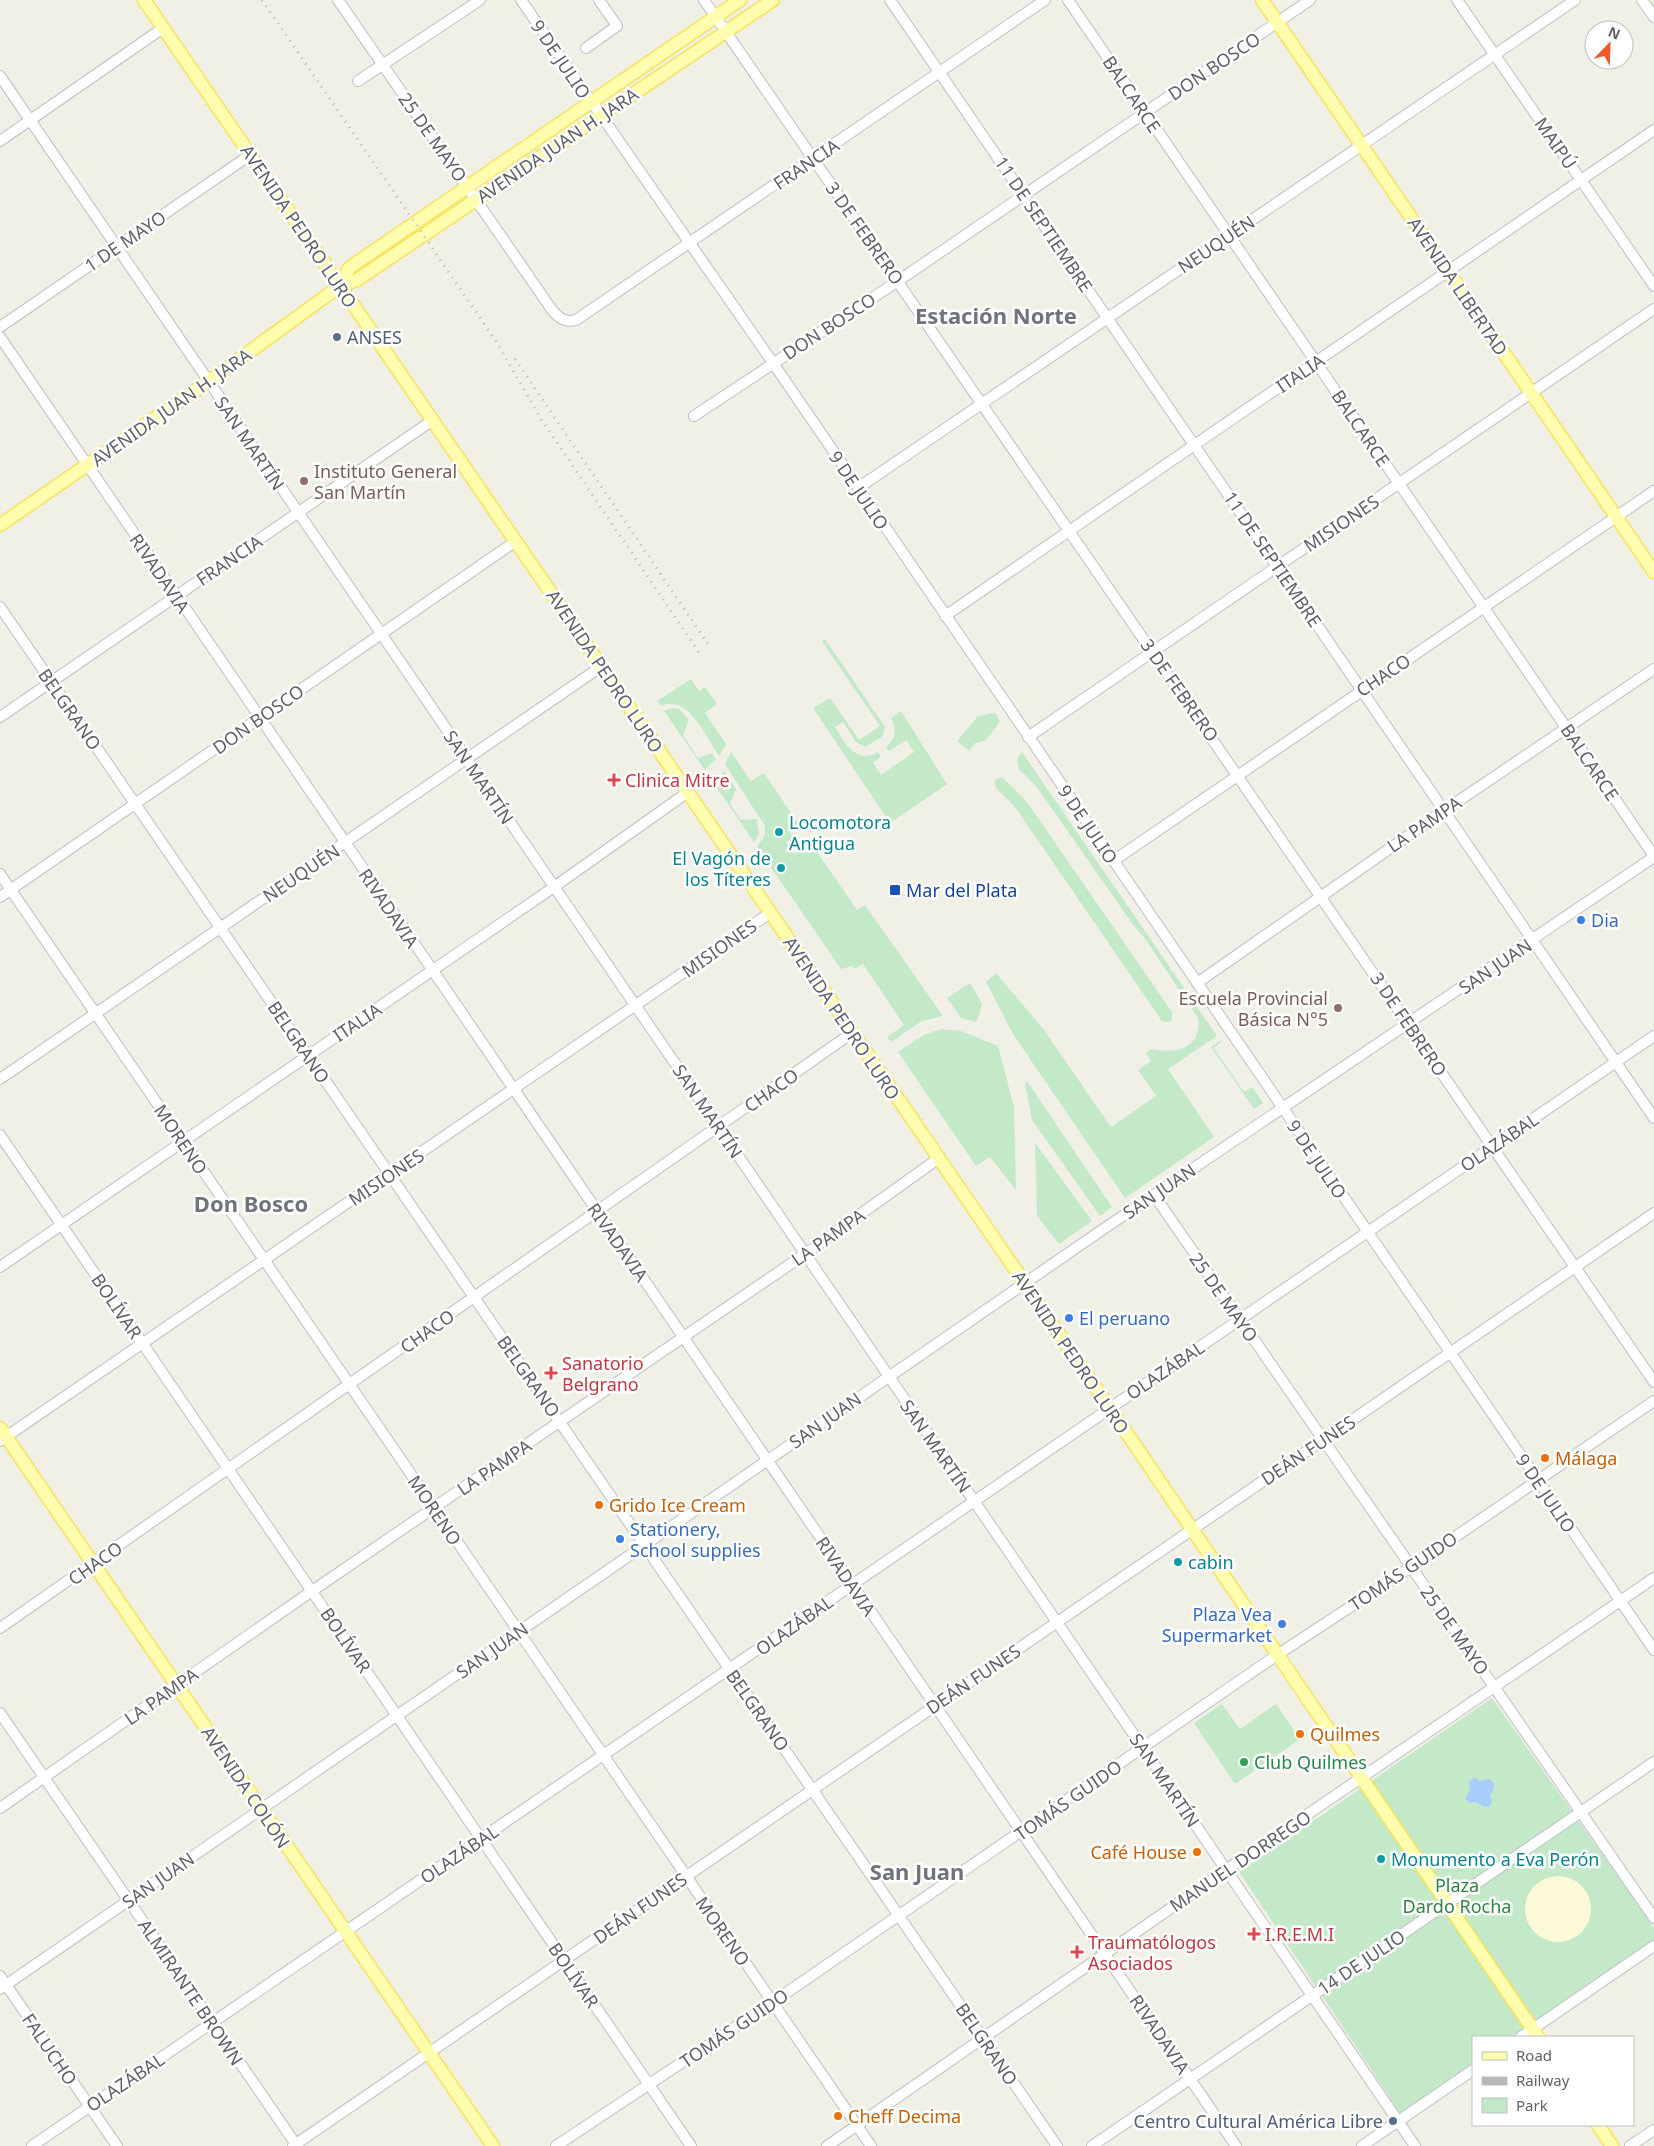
<svg xmlns="http://www.w3.org/2000/svg" width="1654" height="2146" font-family="'Noto Sans',sans-serif">
<style>
.green{fill:#c3e9c8}
.sand{fill:#fcf9d6}
.water{fill:#a9cdff}
.lines{fill:none;stroke-linecap:round;stroke-linejoin:round}
.minor-casing{stroke:#bebfc6;stroke-width:12}
.major-casing{stroke:#f8e259;stroke-width:15}
.minor{stroke:#fff;stroke-width:10}
.major{stroke:#fffdae;stroke-width:12}
.rail{stroke:#b7b8b9;stroke-width:3;stroke-dasharray:1 6;stroke-linecap:butt}
.service-dot{fill:#5c6f8a;stroke:#fff;stroke-width:2}
.education-dot{fill:#8d6e63;stroke:#fff;stroke-width:2}
.health-dot{fill:#e0444e;stroke:#fff;stroke-width:2}
.culture-dot{fill:#0f9aa8;stroke:#fff;stroke-width:2}
.transit-dot{fill:#1a4fb4;stroke:#fff;stroke-width:2}
.shop-dot{fill:#3f7fe0;stroke:#fff;stroke-width:2}
.food-dot{fill:#e8710a;stroke:#fff;stroke-width:2}
.leisure-dot{fill:#2e9e5b;stroke:#fff;stroke-width:2}
.labels{text-anchor:middle;dominant-baseline:central;stroke-width:5;stroke-linejoin:round;paint-order:stroke}
.street-label{font-size:18px;fill:#5e6168;stroke:#fff}
.service-label{font-size:18px;fill:#4e5e75;stroke:#fff;text-anchor:start}
.education-label{font-size:18px;fill:#785e54;stroke:#fff;text-anchor:start}
.health-label{font-size:18px;fill:#be3a42;stroke:#fff;text-anchor:start}
.culture-label{font-size:18px;fill:#0d838f;stroke:#fff;text-anchor:start}
.transit-label{font-size:18px;fill:#164399;stroke:#fff;text-anchor:start}
.shop-label{font-size:18px;fill:#366cbe;stroke:#fff;text-anchor:start}
.food-label{font-size:18px;fill:#c56008;stroke:#fff;text-anchor:start}
.leisure-label{font-size:18px;fill:#27864d;stroke:#fff;text-anchor:start}
.park-label{font-size:18px;fill:#308441;stroke:#fff}
.district-label{font-size:22px;font-weight:bold;fill:#6f737a;stroke:#fff}
</style>
<rect width="100%" height="100%" fill="#f1f0e7"/>
<g class="green">
<path d="M825,639L885,727L882,737L865,747L856,742L843,722L835,727C845,744 856,764 878,752L881,757L873,762L881,775L914,752L906,740L889,751L886,747C896,739 897,729 891,718L901,711L947,784L890,823L813,708L830,698L859,740L880,726L822,641Z"/>
<path d="M691,679L699,691L705,687L717,704L705,713L726,744L719,756C706,737 688,693 661,706L657,701Z"/>
<path d="M670,708L679,709L689,720L683,735L698,758L712,753L716,759L705,770L664,711Z"/>
<path d="M995,713L1000,721L991,734L984,741L975,743L969,751L957,741L978,716Z"/>
<path d="M731,752L751,781L764,773L799,825L790,832L793,837L786,842L794,854L811,843L857,910L865,905L943,1016L922,1021L891,1042L887,1037L904,1025L863,964L854,969L852,966L841,969L757,847L765,835V826L725,764Z"/>
<path d="M1022,752L1217,1036L1168,1069L1214,1137L1125,1198L1013,1034L986,982L996,973L1044,1030L1111,1127L1156,1096L1138,1070L1151,1061L1146,1053L1151,1049C1175,1054 1202,1049 1198,1018L1146,940L1134,926L1036,786L1019,769L1017,759Z"/>
<path d="M724,771L736,789L730,804L741,820L757,819L759,835L754,842L715,785Z"/>
<path d="M1002,777L1027,802L1172,1012V1020L1168,1022L1162,1021L1015,807L995,787V780Z"/>
<path d="M970,983L982,1004L978,1018L975,1022L961,1018L947,998Z"/>
<path d="M941,1029L961,1031L998,1046L1014,1107L1016,1190L990,1157L976,1166L898,1052L924,1035Z"/>
<path d="M1220,1041L1221,1042L1214,1048L1244,1092L1252,1087L1263,1103L1254,1109L1211,1047Z"/>
<path d="M1027,1081L1112,1207L1100,1216L1032,1120L1025,1083Z"/>
<path d="M1035,1143L1092,1221L1059,1244L1037,1216Z"/>
<path d="M1492,1698L1654,1928V1940L1513,2037H1473V2065L1401,2114L1239,1872Z"/>
<path d="M1222,1704L1240,1729L1276,1704L1300,1739L1235,1784L1194,1723Z"/>
</g>
<circle class="sand" cx="1558" cy="1909" r="33"/>
<path class="water" d="M1475,1777L1480,1781L1489,1779L1494,1783V1789L1490,1796L1492,1801L1490,1806L1484,1807L1476,1802L1470,1803L1465,1799L1470,1789L1469,1781Z"/>
<g class="lines">
<defs>
<g id="minor">
<path d="M338,0L552,310C559,318 565,323 576,320L1045,0"/>
<path d="M521,0L773,363L1654,1650"/>
<path d="M704,0L1654,1382"/>
<path d="M890,0L1654,1118"/>
<path d="M1068,0L1654,856"/>
<path d="M1457,0L1654,286"/>
<path d="M1642,0L1654,17"/>
<path d="M586,48L617,26L599,0"/>
<path d="M0,76L1415,2146"/>
<path d="M358,81L480,0"/>
<path d="M0,141L163,28"/>
<path d="M0,327L250,155"/>
<path d="M0,337L1236,2146"/>
<path d="M694,416L898,281L1310,0"/>
<path d="M858,488L1575,0"/>
<path d="M0,607L1057,2146"/>
<path d="M945,616L1654,130"/>
<path d="M0,717L433,420"/>
<path d="M1028,737L1654,309"/>
<path d="M1113,861L1654,491"/>
<path d="M0,874L871,2146"/>
<path d="M0,897L516,541"/>
<path d="M1197,983L1445,810L1654,669"/>
<path d="M0,1079L602,666"/>
<path d="M0,1135L691,2146"/>
<path d="M1154,1195L1654,1918"/>
<path d="M0,1267L554,887L688,792"/>
<path d="M0,1441L770,913"/>
<path d="M0,1628L852,1033"/>
<path d="M0,1713L297,2146"/>
<path d="M0,1808L312,1591L805,1254L939,1158"/>
<path d="M0,1976L117,2146"/>
<path d="M0,1989L1102,1230L1654,857"/>
<path d="M1521,2037L1654,1946"/>
<path d="M32,2146L1654,1036"/>
<path d="M293,2146L1654,1213"/>
<path d="M556,2146L773,2002L1277,1655L1411,1567L1654,1401"/>
<path d="M827,2146L1226,1870L1654,1578"/>
<path d="M1092,2146L1654,1762"/>
<path d="M1362,2146L1473,2070"/>
<path d="M1630,2146L1654,2130"/>
</g>
<g id="major">
<path d="M144,0L1017,1272L1538,2037"/>
<path d="M1262,0L1654,572"/>
<path d="M340,286L349,268L740,0"/>
<path d="M0,525L209,381L340,286L357,280L773,0"/>
<path d="M0,1428L493,2146"/>
<path d="M1598,2125L1612,2146"/>
</g>
</defs>
<use href="#minor" class="minor-casing"/>
<use href="#major" class="major-casing"/>
<use href="#minor" class="minor"/>
<use href="#major" class="major"/>
<g class="rail">
<path d="M262,0L496,341L541,419L700,654"/>
<path d="M515,359L710,647"/>
</g>
</g>
<g class="service-dot">
<circle cx="337" cy="337" r="5"/>
<circle cx="1393" cy="2121" r="5"/>
</g>
<g class="education-dot">
<circle cx="304" cy="481" r="5"/>
<circle cx="1338" cy="1008" r="5"/>
</g>
<g class="health-dot">
<path d="M611.5 772.5h5v5h5v5h-5v5h-5v-5h-5v-5h5z"/>
<path d="M548.5 1365.5h5v5h5v5h-5v5h-5v-5h-5v-5h5z"/>
<path d="M1251.5 1926.5h5v5h5v5h-5v5h-5v-5h-5v-5h5z"/>
<path d="M1074.5 1944.5h5v5h5v5h-5v5h-5v-5h-5v-5h5z"/>
</g>
<g class="culture-dot">
<circle cx="779" cy="832" r="5"/>
<circle cx="781" cy="868" r="5"/>
<circle cx="1178" cy="1562" r="5"/>
<circle cx="1381" cy="1859" r="5"/>
</g>
<rect class="transit-dot" x="889" y="884" width="12" height="12" rx="2.5"/>
<g class="shop-dot">
<circle cx="1581" cy="920" r="5"/>
<circle cx="1069" cy="1318" r="5"/>
<circle cx="620" cy="1539" r="5"/>
<circle cx="1282" cy="1624" r="5"/>
</g>
<g class="food-dot">
<circle cx="1545" cy="1458" r="5"/>
<circle cx="599" cy="1505" r="5"/>
<circle cx="1300" cy="1734" r="5"/>
<circle cx="1197" cy="1852" r="5"/>
<circle cx="838" cy="2116" r="5"/>
</g>
<circle class="leisure-dot" cx="1244" cy="1762" r="5"/>
<g class="labels">
<g class="street-label">
<text transform="translate(561 59) rotate(56)">9 DE JULIO</text>
<text transform="translate(1214 66) rotate(-34)">DON BOSCO</text>
<text transform="translate(1132 94) rotate(56)">BALCARCE</text>
<text transform="translate(433 137) rotate(55)">25 DE MAYO</text>
<text transform="translate(1556 143) rotate(55)">MAIPÚ</text>
<text transform="translate(557 145) rotate(-34)">AVENIDA JUAN H. JARA</text>
<text transform="translate(806 164) rotate(-34)">FRANCIA</text>
<text transform="translate(1044 224) rotate(56)">11 DE SEPTIEMBRE</text>
<text transform="translate(299 226) rotate(56)">AVENIDA PEDRO LURO</text>
<text transform="translate(865 233) rotate(55)">3 DE FEBRERO</text>
<text transform="translate(125 241) rotate(-34)">1 DE MAYO</text>
<text transform="translate(1216 244) rotate(-34)">NEUQUÉN</text>
<text transform="translate(1458 286) rotate(56)">AVENIDA LIBERTAD</text>
<text transform="translate(829 326) rotate(-33)">DON BOSCO</text>
<text transform="translate(1300 373) rotate(-34)">ITALIA</text>
<text transform="translate(171 407) rotate(-35)">AVENIDA JUAN H. JARA</text>
<text transform="translate(1361 428) rotate(56)">BALCARCE</text>
<text transform="translate(250 443) rotate(56)">SAN MARTÍN</text>
<text transform="translate(859 490) rotate(56)">9 DE JULIO</text>
<text transform="translate(1341 523) rotate(-34)">MISIONES</text>
<text transform="translate(1273 559) rotate(56)">11 DE SEPTIEMBRE</text>
<text transform="translate(229 560) rotate(-34)">FRANCIA</text>
<text transform="translate(160 573) rotate(56)">RIVADAVIA</text>
<text transform="translate(605 671) rotate(56)">AVENIDA PEDRO LURO</text>
<text transform="translate(1383 675) rotate(-34)">CHACO</text>
<text transform="translate(1180 690) rotate(55)">3 DE FEBRERO</text>
<text transform="translate(70 709) rotate(55)">BELGRANO</text>
<text transform="translate(258 719) rotate(-35)">DON BOSCO</text>
<text transform="translate(1590 762) rotate(56)">BALCARCE</text>
<text transform="translate(479 777) rotate(56)">SAN MARTÍN</text>
<text transform="translate(1088 824) rotate(56)">9 DE JULIO</text>
<text transform="translate(1424 824) rotate(-34)">LA PAMPA</text>
<text transform="translate(301 873) rotate(-34)">NEUQUÉN</text>
<text transform="translate(389 908) rotate(56)">RIVADAVIA</text>
<text transform="translate(719 948) rotate(-35)">MISIONES</text>
<text transform="translate(1495 966) rotate(-34)">SAN JUAN</text>
<text transform="translate(842 1018) rotate(56)">AVENIDA PEDRO LURO</text>
<text transform="translate(357 1022) rotate(-34)">ITALIA</text>
<text transform="translate(1409 1024) rotate(56)">3 DE FEBRERO</text>
<text transform="translate(299 1042) rotate(56)">BELGRANO</text>
<text transform="translate(771 1090) rotate(-35)">CHACO</text>
<text transform="translate(708 1111) rotate(56)">SAN MARTÍN</text>
<text transform="translate(181 1139) rotate(56)">MORENO</text>
<text transform="translate(1499 1142) rotate(-34)">OLAZÁBAL</text>
<text transform="translate(1317 1159) rotate(56)">9 DE JULIO</text>
<text transform="translate(386 1177) rotate(-34)">MISIONES</text>
<text transform="translate(1159 1191) rotate(-34)">SAN JUAN</text>
<text transform="translate(828 1237) rotate(-35)">LA PAMPA</text>
<text transform="translate(618 1242) rotate(55)">RIVADAVIA</text>
<text transform="translate(1224 1297) rotate(55)">25 DE MAYO</text>
<text transform="translate(117 1306) rotate(56)">BOLÍVAR</text>
<text transform="translate(427 1331) rotate(-35)">CHACO</text>
<text transform="translate(1071 1352) rotate(56)">AVENIDA PEDRO LURO</text>
<text transform="translate(1165 1370) rotate(-34)">OLAZÁBAL</text>
<text transform="translate(529 1376) rotate(55)">BELGRANO</text>
<text transform="translate(825 1420) rotate(-35)">SAN JUAN</text>
<text transform="translate(936 1446) rotate(55)">SAN MARTÍN</text>
<text transform="translate(1308 1450) rotate(-34)">DEÁN FUNES</text>
<text transform="translate(494 1467) rotate(-34)">LA PAMPA</text>
<text transform="translate(1546 1493) rotate(56)">9 DE JULIO</text>
<text transform="translate(435 1510) rotate(56)">MORENO</text>
<text transform="translate(95 1563) rotate(-35)">CHACO</text>
<text transform="translate(1403 1571) rotate(-34)">TOMÁS GUIDO</text>
<text transform="translate(846 1576) rotate(56)">RIVADAVIA</text>
<text transform="translate(794 1625) rotate(-35)">OLAZÁBAL</text>
<text transform="translate(1455 1630) rotate(55)">25 DE MAYO</text>
<text transform="translate(346 1640) rotate(56)">BOLÍVAR</text>
<text transform="translate(492 1650) rotate(-35)">SAN JUAN</text>
<text transform="translate(973 1679) rotate(-34)">DEÁN FUNES</text>
<text transform="translate(161 1696) rotate(-35)">LA PAMPA</text>
<text transform="translate(758 1710) rotate(55)">BELGRANO</text>
<text transform="translate(1165 1780) rotate(56)">SAN MARTÍN</text>
<text transform="translate(246 1787) rotate(56)">AVENIDA COLÓN</text>
<text transform="translate(1068 1800) rotate(-35)">TOMÁS GUIDO</text>
<text transform="translate(459 1854) rotate(-34)">OLAZÁBAL</text>
<text transform="translate(1240 1861) rotate(-34)">MANUEL DORREGO</text>
<text transform="translate(158 1880) rotate(-35)">SAN JUAN</text>
<text transform="translate(640 1908) rotate(-35)">DEÁN FUNES</text>
<text transform="translate(723 1931) rotate(55)">MORENO</text>
<text transform="translate(1361 1962) rotate(-34)">14 DE JULIO</text>
<text transform="translate(574 1975) rotate(56)">BOLÍVAR</text>
<text transform="translate(191 1992) rotate(56)">ALMIRANTE BROWN</text>
<text transform="translate(734 2028) rotate(-34)">TOMÁS GUIDO</text>
<text transform="translate(1160 2034) rotate(56)">RIVADAVIA</text>
<text transform="translate(987 2044) rotate(56)">BELGRANO</text>
<text transform="translate(50 2049) rotate(56)">FALUCHO</text>
<text transform="translate(125 2082) rotate(-34)">OLAZÁBAL</text>
</g>
<g class="service-label">
<text x="347" y="337">ANSES</text>
<text x="1383" y="2121" text-anchor="end">Centro Cultural América Libre</text>
</g>
<g class="education-label">
<text x="314" y="471">Instituto General<tspan x="314" dy="21">San Martín</tspan></text>
<text x="1328" y="998" text-anchor="end">Escuela Provincial<tspan x="1328" dy="21">Básica N°5</tspan></text>
</g>
<g class="health-label">
<text x="625" y="780">Clinica Mitre</text>
<text x="562" y="1363">Sanatorio<tspan x="562" dy="21">Belgrano</tspan></text>
<text x="1265" y="1934">I.R.E.M.I</text>
<text x="1088" y="1942">Traumatólogos<tspan x="1088" dy="21">Asociados</tspan></text>
</g>
<g class="culture-label">
<text x="789" y="822">Locomotora<tspan x="789" dy="21">Antigua</tspan></text>
<text x="771" y="858" text-anchor="end">El Vagón de<tspan x="771" dy="21">los Títeres</tspan></text>
<text x="1188" y="1562">cabin</text>
<text x="1391" y="1859">Monumento a Eva Perón</text>
</g>
<g class="transit-label">
<text x="906" y="890">Mar del Plata</text>
</g>
<g class="shop-label">
<text x="1591" y="920">Dia</text>
<text x="1079" y="1318">El peruano</text>
<text x="630" y="1529">Stationery,<tspan x="630" dy="21">School supplies</tspan></text>
<text x="1272" y="1614" text-anchor="end">Plaza Vea<tspan x="1272" dy="21">Supermarket</tspan></text>
</g>
<g class="food-label">
<text x="1555" y="1458">Málaga</text>
<text x="609" y="1505">Grido Ice Cream</text>
<text x="1310" y="1734">Quilmes</text>
<text x="1187" y="1852" text-anchor="end">Café House</text>
<text x="848" y="2116">Cheff Decima</text>
</g>
<g class="leisure-label">
<text x="1254" y="1762">Club Quilmes</text>
</g>
<g class="park-label">
<text x="1457" y="1885">Plaza<tspan x="1457" dy="21">Dardo Rocha</tspan></text>
</g>
<g class="district-label">
<text x="996" y="315">Estación Norte</text>
<text x="251" y="1203">Don Bosco</text>
<text x="917" y="1871">San Juan</text>
</g>
</g>
<rect x="1472" y="2036" width="162" height="90" fill="#ffffff" stroke="#bfc0c3"/>
<rect x="1482" y="2052" width="25" height="8" fill="#fffdae" stroke="#bfc0c3"/>
<text x="1516" y="2061" font-size="15" fill="#5e6168">Road</text>
<rect x="1482" y="2077" width="25" height="8" fill="#b7b8b9" stroke="#bfc0c3"/>
<text x="1516" y="2086" font-size="15" fill="#5e6168">Railway</text>
<rect x="1482" y="2098" width="25" height="15" fill="#c3e9c8" stroke="#bfc0c3"/>
<text x="1516" y="2111" font-size="15" fill="#5e6168">Park</text>
<g transform="translate(1609 45) rotate(23)"><circle r="24" fill="#ffffff" stroke="#bfc0c3"/>
<path d="M0-4L9 19L0 12L-9 19Z" fill="#f1582c"/>
<text y="-8" font-size="14" font-weight="bold" text-anchor="middle" fill="#5e6168">N</text>
</g>
</svg>
